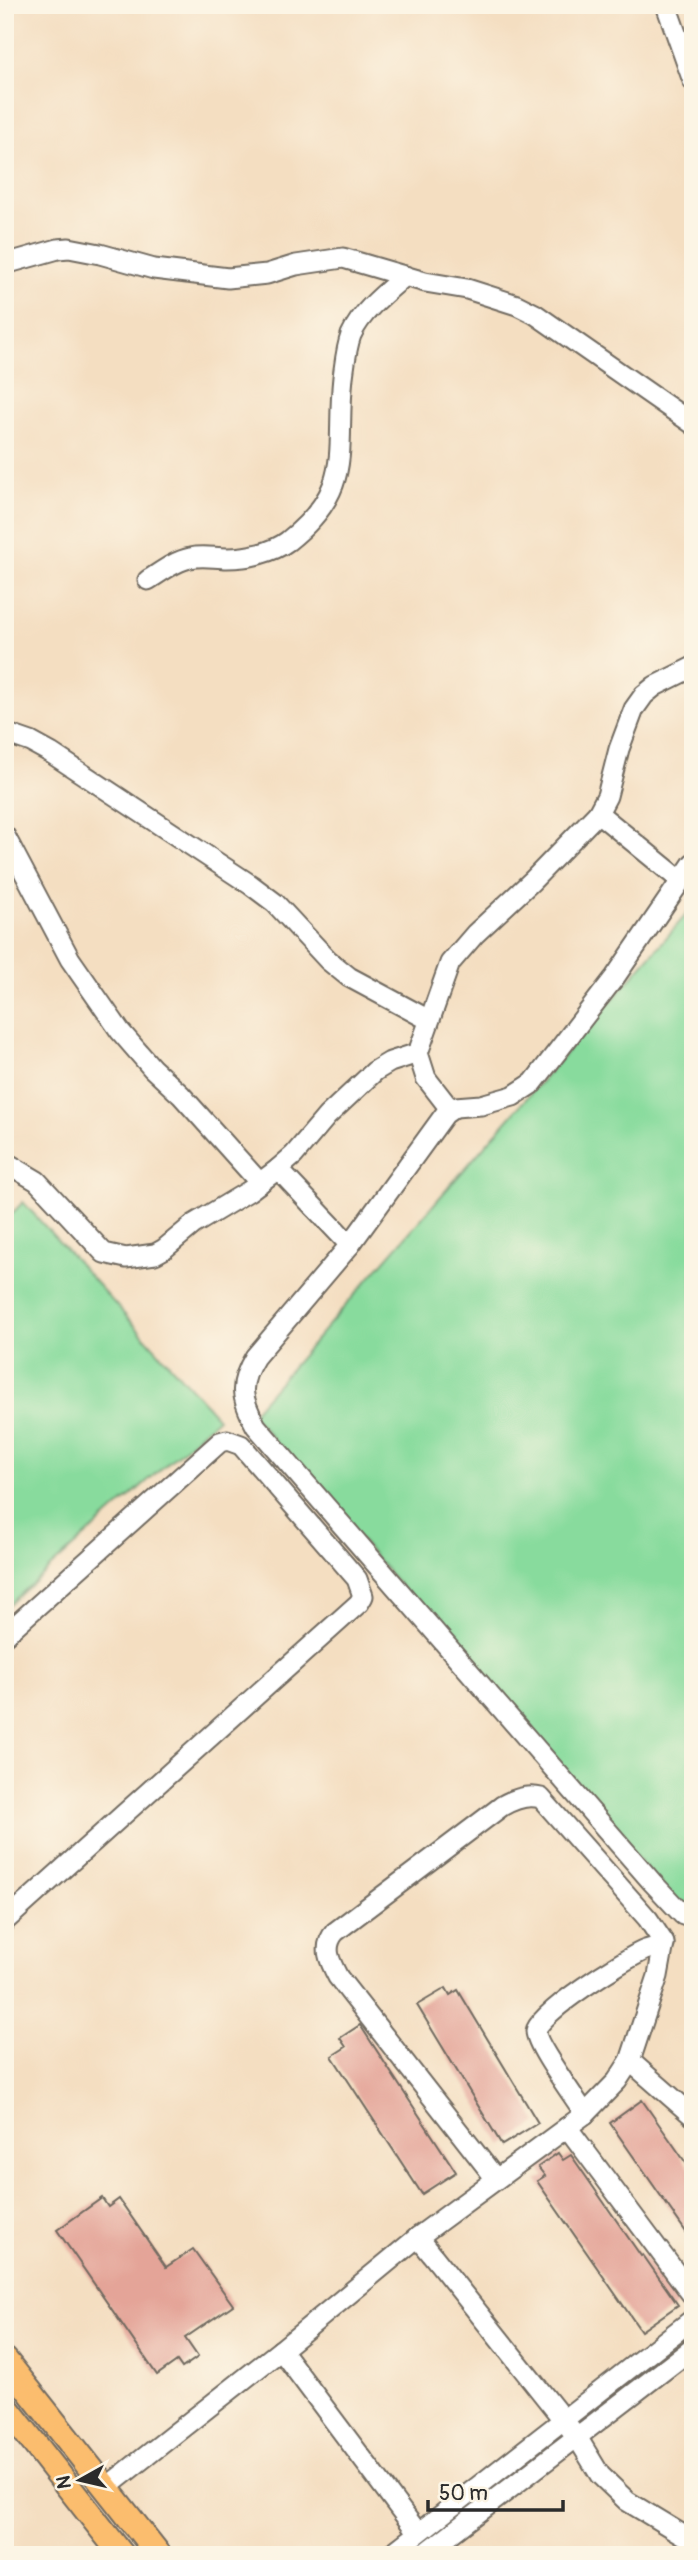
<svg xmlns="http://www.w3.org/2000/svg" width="698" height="2560" font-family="Pangolin,sans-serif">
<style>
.green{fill:#88db9d;stroke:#5a8364;stroke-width:2}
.building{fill:#e4a498}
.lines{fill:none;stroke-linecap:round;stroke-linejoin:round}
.minor-casing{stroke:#716a60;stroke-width:23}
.major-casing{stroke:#716a60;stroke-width:28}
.minor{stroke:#fff;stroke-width:19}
.major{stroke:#fbbd6e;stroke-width:24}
</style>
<rect width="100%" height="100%" fill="#fcf5e5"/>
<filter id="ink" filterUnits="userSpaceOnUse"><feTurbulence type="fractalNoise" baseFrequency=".0143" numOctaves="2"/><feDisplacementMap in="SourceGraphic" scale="14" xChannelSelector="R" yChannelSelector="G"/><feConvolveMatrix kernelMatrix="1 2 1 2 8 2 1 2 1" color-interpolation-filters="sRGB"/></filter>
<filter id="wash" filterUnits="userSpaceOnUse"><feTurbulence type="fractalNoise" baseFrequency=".00686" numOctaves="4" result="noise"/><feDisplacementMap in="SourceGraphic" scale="28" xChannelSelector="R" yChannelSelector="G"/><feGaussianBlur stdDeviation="1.57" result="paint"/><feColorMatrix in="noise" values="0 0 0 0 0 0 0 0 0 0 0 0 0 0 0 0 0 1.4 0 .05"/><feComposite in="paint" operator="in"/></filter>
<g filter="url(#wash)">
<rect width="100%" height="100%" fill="#f4dec1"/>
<g class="green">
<path d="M693,907V1937L690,1920L251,1414Z"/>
<path d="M23,1202L218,1418L5,1608V1221Z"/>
</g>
<g id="blocks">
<g class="building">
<path d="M446,1988L450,1995L458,1990L538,2123L502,2145L417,2005Z"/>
<path d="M360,2025L456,2172L422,2194L332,2056L346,2047L340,2038Z"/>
<path d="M642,2100L693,2173V2242L610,2123Z"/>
<path d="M558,2153L563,2160L571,2155L641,2256L643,2255L678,2305L641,2331L537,2181L545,2176L538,2167Z"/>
<path d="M102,2198L108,2207L119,2199L166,2267L193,2249L233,2305L185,2338L198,2357L182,2368L177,2361L157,2375L57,2230Z"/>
</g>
</g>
</g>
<g filter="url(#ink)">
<use href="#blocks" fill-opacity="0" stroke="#716a60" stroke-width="2"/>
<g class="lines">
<defs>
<g id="minor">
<path d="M666,5L693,81"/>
<path d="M5,264L58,249L69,248L100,254L154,269L228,278L267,274L296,265L343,258L425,282L467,289L517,305L535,314L693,424"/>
<path d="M148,580C161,572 175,561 190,558C203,555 214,558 227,558C247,558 272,553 288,541C356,487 335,451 343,377C345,363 346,349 351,335C362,311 385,293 405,276"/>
<path d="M5,733L31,742L51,753L251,885L275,903L328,960L349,977L429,1020"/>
<path d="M598,813L680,880"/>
<path d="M5,836L70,959L120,1031L152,1068L181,1095L260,1183"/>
<path d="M693,863L615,977L533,1083L513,1096L481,1105L455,1107L445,1114L350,1245L255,1357C238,1385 241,1398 256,1426L652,1882L683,1915L690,1916L693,1913"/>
<path d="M450,1109L426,1078L418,1053L450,963L475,934L532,881L598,813L607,796L619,749L634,709L644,695L655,686L693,667"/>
<path d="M5,1162L37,1181L104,1253L126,1258L155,1254L164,1249L194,1224L249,1191L278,1169L294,1155L327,1116L375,1071L390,1062L418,1053"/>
<path d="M278,1169L350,1245"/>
<path d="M5,1635L220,1442L227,1440L241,1445L357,1579L363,1596L359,1603L5,1921"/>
<path d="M630,2061L693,2116"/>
<path d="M585,2114C576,2099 535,2044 536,2031C538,2013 625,1959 643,1951C650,1948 657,1947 664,1945"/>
<path d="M567,2127L693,2296"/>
<path d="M418,2237L577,2437L600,2475L627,2501L693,2541"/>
<path d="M281,2350L418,2533"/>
<path d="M107,2487L281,2350L418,2237L585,2114L617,2081L630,2061L658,1976L664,1943L648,1919L541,1798C527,1794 514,1799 502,1806L335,1932C322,1947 330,1962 338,1977L496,2179"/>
<path d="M390,2555L693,2319"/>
<path d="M423,2555L693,2348"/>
</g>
<g id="major">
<path d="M5,2360L159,2555"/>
<path d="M5,2406L122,2555"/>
</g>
</defs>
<use href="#minor" class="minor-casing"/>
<use href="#major" class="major-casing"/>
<use href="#minor" class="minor"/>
<use href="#major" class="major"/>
</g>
</g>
<rect width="698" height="2560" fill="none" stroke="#fcf5e5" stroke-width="28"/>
<g transform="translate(80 2480) rotate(262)" stroke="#fcf5e5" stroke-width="5" paint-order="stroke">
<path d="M0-5L12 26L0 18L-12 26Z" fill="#2b2b2b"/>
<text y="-10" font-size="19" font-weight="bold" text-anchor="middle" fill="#2b2b2b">N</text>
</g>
<path d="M428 2500v10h135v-10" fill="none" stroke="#2b2b2b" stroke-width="3.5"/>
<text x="439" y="2500" font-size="21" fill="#2b2b2b" stroke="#fcf5e5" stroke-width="5" paint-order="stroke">50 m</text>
</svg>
